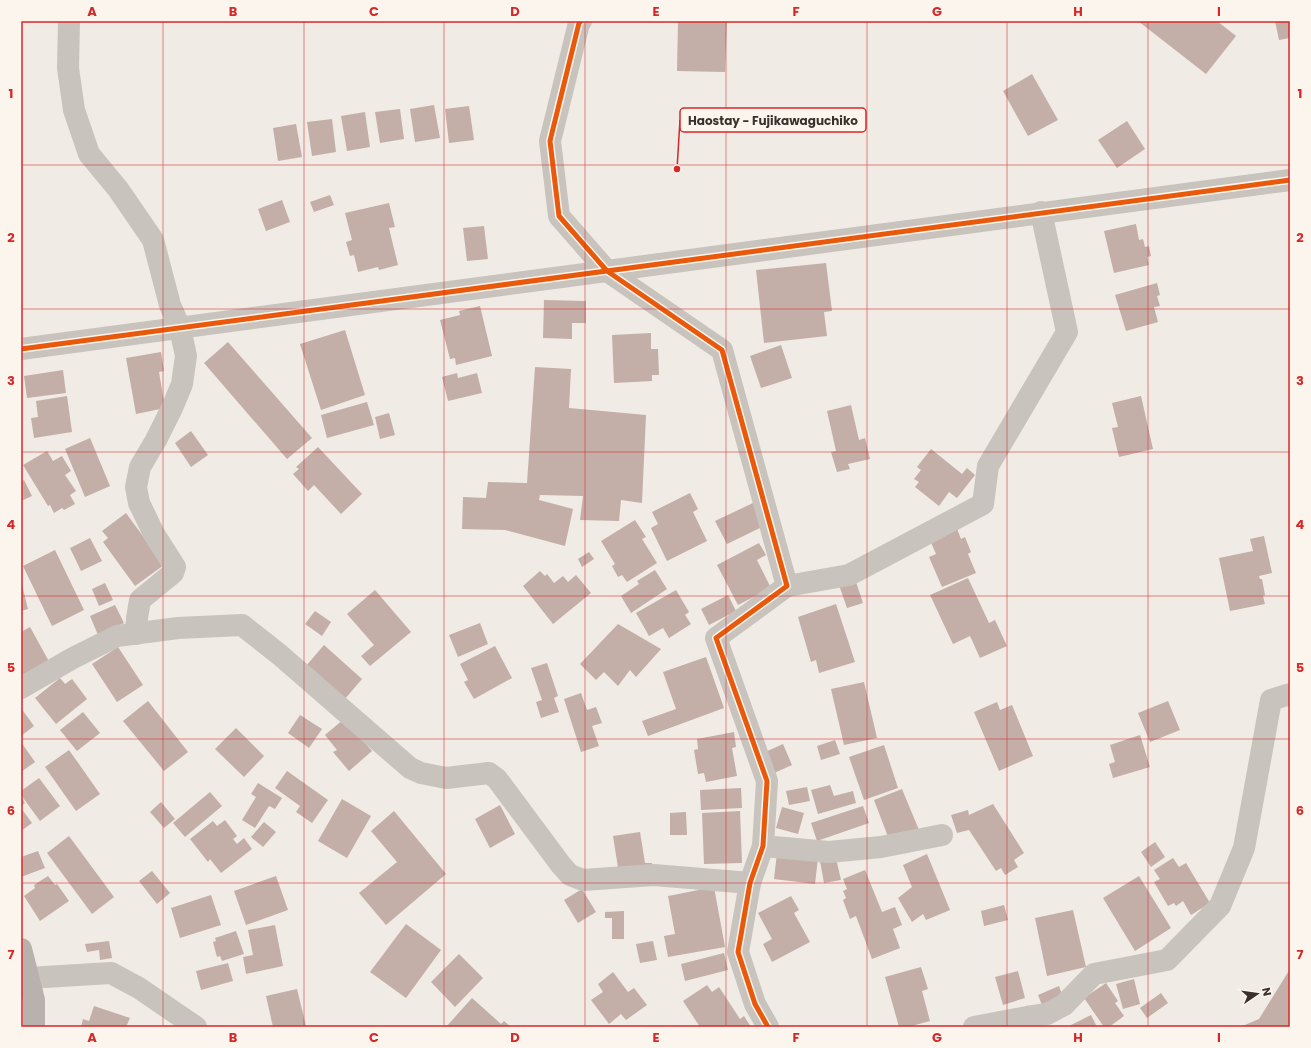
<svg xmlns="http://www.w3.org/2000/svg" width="1311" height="1048" font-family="Poppins,sans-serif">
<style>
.building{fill:#c3afa7}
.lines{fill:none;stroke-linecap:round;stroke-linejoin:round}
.minor{stroke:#c9c3be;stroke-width:22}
.major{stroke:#b8b1ad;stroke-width:22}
.cycleway-casing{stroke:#fbf5ee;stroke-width:8}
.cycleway{stroke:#e8590c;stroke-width:5}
.grid{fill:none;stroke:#d62828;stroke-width:1;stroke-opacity:0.55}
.leader{fill:none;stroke:#d62828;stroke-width:1.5}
.callout-dot{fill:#d62828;stroke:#fbf5ee;stroke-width:1.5}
.callout{fill:#fbf5ee;stroke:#d62828;stroke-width:1.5}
.callout-label{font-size:12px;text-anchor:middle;font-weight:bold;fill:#3b302b}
.neatline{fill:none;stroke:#d62828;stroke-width:1.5}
.grid-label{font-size:13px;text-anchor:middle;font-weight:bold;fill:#d62828}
</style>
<rect width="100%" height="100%" fill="#f0ebe5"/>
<g class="building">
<path d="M678,21H727L725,72L677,71Z"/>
<path d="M1138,21H1217L1236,36L1206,74Z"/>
<path d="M1275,21H1290V38L1279,40Z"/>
<path d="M1032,74L1058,120L1028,136L1003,91Z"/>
<path d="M434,105L440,138L415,142L410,109Z"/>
<path d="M469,106L474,140L449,143L445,109Z"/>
<path d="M400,109L404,139L380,143L375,112Z"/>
<path d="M365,112L370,147L347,151L341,116Z"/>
<path d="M332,119L336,152L312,156L307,122Z"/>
<path d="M1127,121L1145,149L1117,168L1098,140Z"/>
<path d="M296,124L302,157L278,161L273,128Z"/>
<path d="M330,195L334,205L314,212L310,202Z"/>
<path d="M282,200L290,222L266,231L258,209Z"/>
<path d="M389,203L395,227L389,228L398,265L379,270L378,267L358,272L354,255L350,256L346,242L352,240L345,213Z"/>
<path d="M1136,224L1139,240L1143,239L1145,247L1149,246L1151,256L1147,257L1149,265L1114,273L1104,231Z"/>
<path d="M484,226L488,259L467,261L463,228Z"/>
<path d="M826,263L832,311L824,312L827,336L764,343L756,270Z"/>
<path d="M1157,283L1160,295L1157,296L1160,306L1154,307L1158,322L1126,331L1115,295Z"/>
<path d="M544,300L586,301V323H572V339L543,338Z"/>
<path d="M480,306L492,356L456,365L455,358L450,359L440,320L460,315L459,311Z"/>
<path d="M345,330L365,395L321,410L300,344Z"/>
<path d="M651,333V349H658L659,375H652V381L614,383L612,335Z"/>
<path d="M228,342L312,438L287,459L204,363Z"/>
<path d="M781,345L792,378L761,388L750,356Z"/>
<path d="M161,352L164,371L159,372L165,408L136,414L126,358Z"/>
<path d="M535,367L571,369L569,408L646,415L642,503L621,500L619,521L580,520L583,496L540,495L539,500L573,509L565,546L505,530L462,529L463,497L486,498L488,482L527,483Z"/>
<path d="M63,370L66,393L27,398L24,376Z"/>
<path d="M457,373L458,378L477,373L482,393L448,401L442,377Z"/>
<path d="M67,396L72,432L34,438L31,418L38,417L36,401Z"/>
<path d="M1141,396L1153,449L1119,457L1112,428L1118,427L1112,403Z"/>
<path d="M367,402L374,425L327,438L321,415Z"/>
<path d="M851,405L859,440L865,438L870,459L848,464L850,469L837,472L831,452L836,451L827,411Z"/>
<path d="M389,413L395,435L380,439L375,417Z"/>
<path d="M191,431L208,455L191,467L175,443Z"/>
<path d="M90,438L110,486L85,497L65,449Z"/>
<path d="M318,447L362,494L341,514L314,485L308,491L293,474L299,469L296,467Z"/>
<path d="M931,449L962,474L967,468L975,475L957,498L949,492L939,506L915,487L919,482L914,479L921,470L917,467Z"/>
<path d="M47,451L53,461L62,456L71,471L65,475L76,491L70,495L75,504L64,510L62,508L54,513L50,505L48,506L23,465Z"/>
<path d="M24,480L32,496L21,501V481Z"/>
<path d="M690,493L698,509L693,512L707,541L667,561L651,528L658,524L652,512Z"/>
<path d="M755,502L762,527L727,544L715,521Z"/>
<path d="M126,513L164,565L135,586L103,542L108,538L102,531Z"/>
<path d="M635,520L646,537L642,539L657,563L627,582L622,575L618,577L612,566L615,564L601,541Z"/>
<path d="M956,526L961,539L965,537L971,552L968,554L976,573L942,587L929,557L936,554L929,538Z"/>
<path d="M1264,536L1272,573L1259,576L1260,579H1262L1265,595L1263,596L1265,604L1230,611L1219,558L1253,551L1250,539Z"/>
<path d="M90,538L102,561L81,571L70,548Z"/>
<path d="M759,543L766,555L757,560L771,588L738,605L717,565Z"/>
<path d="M55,550L84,610L52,626L23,566Z"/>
<path d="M589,552L594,559L582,567L578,559Z"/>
<path d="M655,570L667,589L631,613L621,596L639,584L637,581Z"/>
<path d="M540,571L545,576L547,574L554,583L563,576L568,582L576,575L591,593L553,624L523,586Z"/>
<path d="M968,578L989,623L995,620L1007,646L980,658L970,636L953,644L930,595Z"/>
<path d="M855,579L863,603L847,608L839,585Z"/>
<path d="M21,581L28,609L21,611Z"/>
<path d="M105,583L113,600L99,606L92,589Z"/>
<path d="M375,590L411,632L370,666L361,656L374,645L347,614Z"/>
<path d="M676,590L689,612L685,615L691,624L669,638L663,628L649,636L636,613Z"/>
<path d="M728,595L736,611L709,625L701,609Z"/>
<path d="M836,604L855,662L819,673L816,660L811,662L798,617Z"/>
<path d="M115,605L124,623L98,635L90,616Z"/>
<path d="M315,611L331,622L322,636L305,624Z"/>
<path d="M480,623L488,644L458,657L449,635Z"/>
<path d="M618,624L661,649L636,677L630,670L618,686L604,672L596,680L580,664Z"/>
<path d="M30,627L51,665L21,682V632Z"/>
<path d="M324,645L362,679L344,700L306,666Z"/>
<path d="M495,646L512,678L474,699L464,682L468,680L460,664Z"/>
<path d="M118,647L143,685L117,702L92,664Z"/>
<path d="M706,657L724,708L648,736L642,721L676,709L663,672Z"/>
<path d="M547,663L558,696L554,698L559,712L541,718L536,702L542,700L531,668Z"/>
<path d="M60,678L65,684L72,679L87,699L56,724L35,698Z"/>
<path d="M864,682L877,738L844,745L831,689Z"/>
<path d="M581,693L587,710L596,707L602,723L592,726L599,746L581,752L564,699Z"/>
<path d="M148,701L188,752L164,771L123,721Z"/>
<path d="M1168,701L1180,730L1150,742L1138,713Z"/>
<path d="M997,702L1000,710L1012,705L1033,756L999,771L974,712Z"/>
<path d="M21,708L34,726L21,736Z"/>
<path d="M83,712L100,733L77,751L60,730Z"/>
<path d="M300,715L322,729L309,748L288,733Z"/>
<path d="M344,719L372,751L349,771L333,752L337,750L325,735Z"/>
<path d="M236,728L264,756L244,777L215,749Z"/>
<path d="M734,732L736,747L732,748L737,776L706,782L704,773L698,774L694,750L698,749L697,739Z"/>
<path d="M1140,735L1150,767L1113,778L1109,764L1115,762L1110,745Z"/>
<path d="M835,740L840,754L821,760L817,746Z"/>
<path d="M21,742L35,762L21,772Z"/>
<path d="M783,744L792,765L772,774L763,753Z"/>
<path d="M884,745L898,788L864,800L849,757Z"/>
<path d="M69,750L100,794L76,811L45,767Z"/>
<path d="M287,771L328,800L312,823L296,812L300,806L275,788Z"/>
<path d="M39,778L60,806L40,821L21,795V791Z"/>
<path d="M258,783L282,798L275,809L269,806L255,828L242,820L256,797L251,794Z"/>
<path d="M830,785L834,796L853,791L856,803L818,814L811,790Z"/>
<path d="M807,787L810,801L789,805L786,791Z"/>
<path d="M741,788L742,808L701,810L700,790Z"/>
<path d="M902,789L919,830L890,842L874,800Z"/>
<path d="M210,792L222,806L185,837L173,823Z"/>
<path d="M21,797L25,803L21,806Z"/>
<path d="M342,799L371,816L347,858L318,841Z"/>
<path d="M161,802L175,819L164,828L150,812Z"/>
<path d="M993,804L1024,853L1014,860L1018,867L1005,875L1001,868L996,871L969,830L957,833L951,815L968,810L969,815Z"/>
<path d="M500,805L515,834L490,848L475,819Z"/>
<path d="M863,806L869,823L817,841L811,823Z"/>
<path d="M782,807L804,813L798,834L776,828Z"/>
<path d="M21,808L32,823L21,831Z"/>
<path d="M394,811L446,874L386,925L359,893L397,862L371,831Z"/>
<path d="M740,811L742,863L704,864L702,813Z"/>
<path d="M686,812L687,835H670V813Z"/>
<path d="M225,820L237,836L233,839L237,844L244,838L252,849L221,873L210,859L208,862L190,839L213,821L217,826Z"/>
<path d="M264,822L276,832L263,847L251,837Z"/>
<path d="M640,832L645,863H652V868L619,874L613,836Z"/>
<path d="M69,836L114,897L92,914L47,853Z"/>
<path d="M1155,842L1165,857L1151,867L1141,852Z"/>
<path d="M38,851L45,868L21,877V857Z"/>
<path d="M777,853L818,858L815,884L774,879Z"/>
<path d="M927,854L950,910L926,920L923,914L912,922L898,898L912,887L903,865Z"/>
<path d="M836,858L841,880L824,883L820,861Z"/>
<path d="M1173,858L1179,867L1186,863L1210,903L1191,915L1183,901L1176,906L1174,903L1168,906L1154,882L1160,879L1154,870Z"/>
<path d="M865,870L882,912L895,907L902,925L893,929L900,948L872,959L856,916L850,919L843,900L846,898L843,891L847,889L843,879Z"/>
<path d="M152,871L170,893L157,904L139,881Z"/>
<path d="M48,876L55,885L57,884L69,901L40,921L24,896L35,888L34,885Z"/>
<path d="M276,876L288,910L246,925L234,891Z"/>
<path d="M1139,876L1171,928L1135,951L1103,898Z"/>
<path d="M714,887L725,947L668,957L664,936L675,934L668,896Z"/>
<path d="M582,889L596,912L578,923L564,900Z"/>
<path d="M211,895L221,925L180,938L171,908Z"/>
<path d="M791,896L799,910L794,913L810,942L772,962L763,944L772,939L758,913Z"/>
<path d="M1004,905L1008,920L984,926L981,911Z"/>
<path d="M1073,910L1086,967L1047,976L1035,918Z"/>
<path d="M624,911V939H612V918H605V912Z"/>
<path d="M406,924L441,950L406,998L370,972Z"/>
<path d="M275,925L283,966L246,974L243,957L253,955L248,930Z"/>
<path d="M236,931L244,954L222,961L220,956L217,957L213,942L216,941L215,938Z"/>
<path d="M109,941L112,958L100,960L99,950L87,952L85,944Z"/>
<path d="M653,941L657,960L640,963L636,944Z"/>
<path d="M724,953L728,970L685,981L681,964Z"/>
<path d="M459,954L483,978L455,1007L431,982Z"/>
<path d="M228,963L233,981L201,990L196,971Z"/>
<path d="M921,967L928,989L922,991L930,1021L908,1027H899L885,977Z"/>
<path d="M1290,969V1027H1240L1259,1019Z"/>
<path d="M1018,971L1025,998L1003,1005L995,977Z"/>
<path d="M613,972L628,992L634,988L647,1005L626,1020L621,1014L609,1024L591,1000L603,992L598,984Z"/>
<path d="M1134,979L1140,1004L1123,1009L1116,984Z"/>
<path d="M1106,983L1118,1001L1115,1003L1124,1016L1109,1027H1104L1084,998Z"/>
<path d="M707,985L712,992L719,987L740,1019L744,1016L751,1027H700L683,1001Z"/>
<path d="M1059,986L1063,997L1042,1005L1038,995Z"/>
<path d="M297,989L306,1026L300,1027H273L266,996Z"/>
<path d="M1161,993L1168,1003L1147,1018L1140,1008Z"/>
<path d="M472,998L501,1024L504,1021L511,1027H446Z"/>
<path d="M94,1006L130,1018L126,1027H81L83,1019L89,1021Z"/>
<path d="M1091,1015L1097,1027H1067Z"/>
</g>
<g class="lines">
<g class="minor">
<path d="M69,21L68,68L74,110L89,154L118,189L153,240L170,305L180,328L186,356L182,384L172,408L156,440L140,467L136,487L139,503L154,534L175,567L173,573L140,600L137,618L136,634"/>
<path d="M581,21L579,23L550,141L559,216L607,271L722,350L787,586L716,638L767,781L763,846L750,883L738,952L755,1004L768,1027"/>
<path d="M21,349L1290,180"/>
<path d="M787,586L849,575L983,504L988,466L1067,332L1041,212"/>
<path d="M21,688L73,658L117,636L178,628L242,625L280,655L410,768L421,773L446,778L489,773L497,779L561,865L570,875L583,880L654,875L750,883"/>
<path d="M763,846L829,852L881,847L942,835"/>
<path d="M28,978L111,973L139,988L196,1027"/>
<path d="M974,1027L1027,1017L1047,1014L1064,1005L1094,974L1167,960L1220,906L1244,848L1271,700L1290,694"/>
</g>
<path class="major" d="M21,949L34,1000V1027"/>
<defs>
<g id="cycleway">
<path d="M581,21L579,23L550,141L559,216L607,271L722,350L787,586L716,638L767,781L763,846L750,883L738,952L755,1004L768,1027"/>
<path d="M21,349L1290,180"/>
</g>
</defs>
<use href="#cycleway" class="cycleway-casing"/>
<use href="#cycleway" class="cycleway"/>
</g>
<path class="grid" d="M163,21V1027M304,21V1027M444,21V1027M585,21V1027M726,21V1027M867,21V1027M1007,21V1027M1148,21V1027M21,165H1290M21,309H1290M21,452H1290M21,596H1290M21,739H1290M21,883H1290"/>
<path class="leader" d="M677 169L680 120"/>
<circle class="callout-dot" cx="677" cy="169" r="4"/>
<rect class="callout" x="680" y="108" width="186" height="24" rx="4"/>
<g class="callout-label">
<text x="773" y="125">Haostay - Fujikawaguchiko</text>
</g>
<rect width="1311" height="1048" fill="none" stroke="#fbf5ee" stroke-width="44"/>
<g transform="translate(1257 994) rotate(77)" stroke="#fbf5ee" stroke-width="3" paint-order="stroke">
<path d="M0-3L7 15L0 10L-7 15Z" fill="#3b302b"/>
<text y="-6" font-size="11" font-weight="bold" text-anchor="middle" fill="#3b302b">N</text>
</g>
<rect x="22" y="22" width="1267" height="1004" class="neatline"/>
<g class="grid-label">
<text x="92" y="16">A</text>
<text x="233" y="16">B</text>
<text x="374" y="16">C</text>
<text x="515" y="16">D</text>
<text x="656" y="16">E</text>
<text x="796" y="16">F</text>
<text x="937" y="16">G</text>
<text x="1078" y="16">H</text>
<text x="1219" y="16">I</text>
<text x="11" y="98">1</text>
<text x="1300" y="98">1</text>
<text x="11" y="242">2</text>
<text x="1300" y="242">2</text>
<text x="11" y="385">3</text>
<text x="1300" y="385">3</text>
<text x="11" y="529">4</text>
<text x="1300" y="529">4</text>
<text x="11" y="672">5</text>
<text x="1300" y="672">5</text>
<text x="11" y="815">6</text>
<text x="1300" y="815">6</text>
<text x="11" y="959">7</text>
<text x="1300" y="959">7</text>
<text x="92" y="1042">A</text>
<text x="233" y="1042">B</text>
<text x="374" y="1042">C</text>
<text x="515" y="1042">D</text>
<text x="656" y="1042">E</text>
<text x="796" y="1042">F</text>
<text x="937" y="1042">G</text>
<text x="1078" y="1042">H</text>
<text x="1219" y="1042">I</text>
</g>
</svg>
